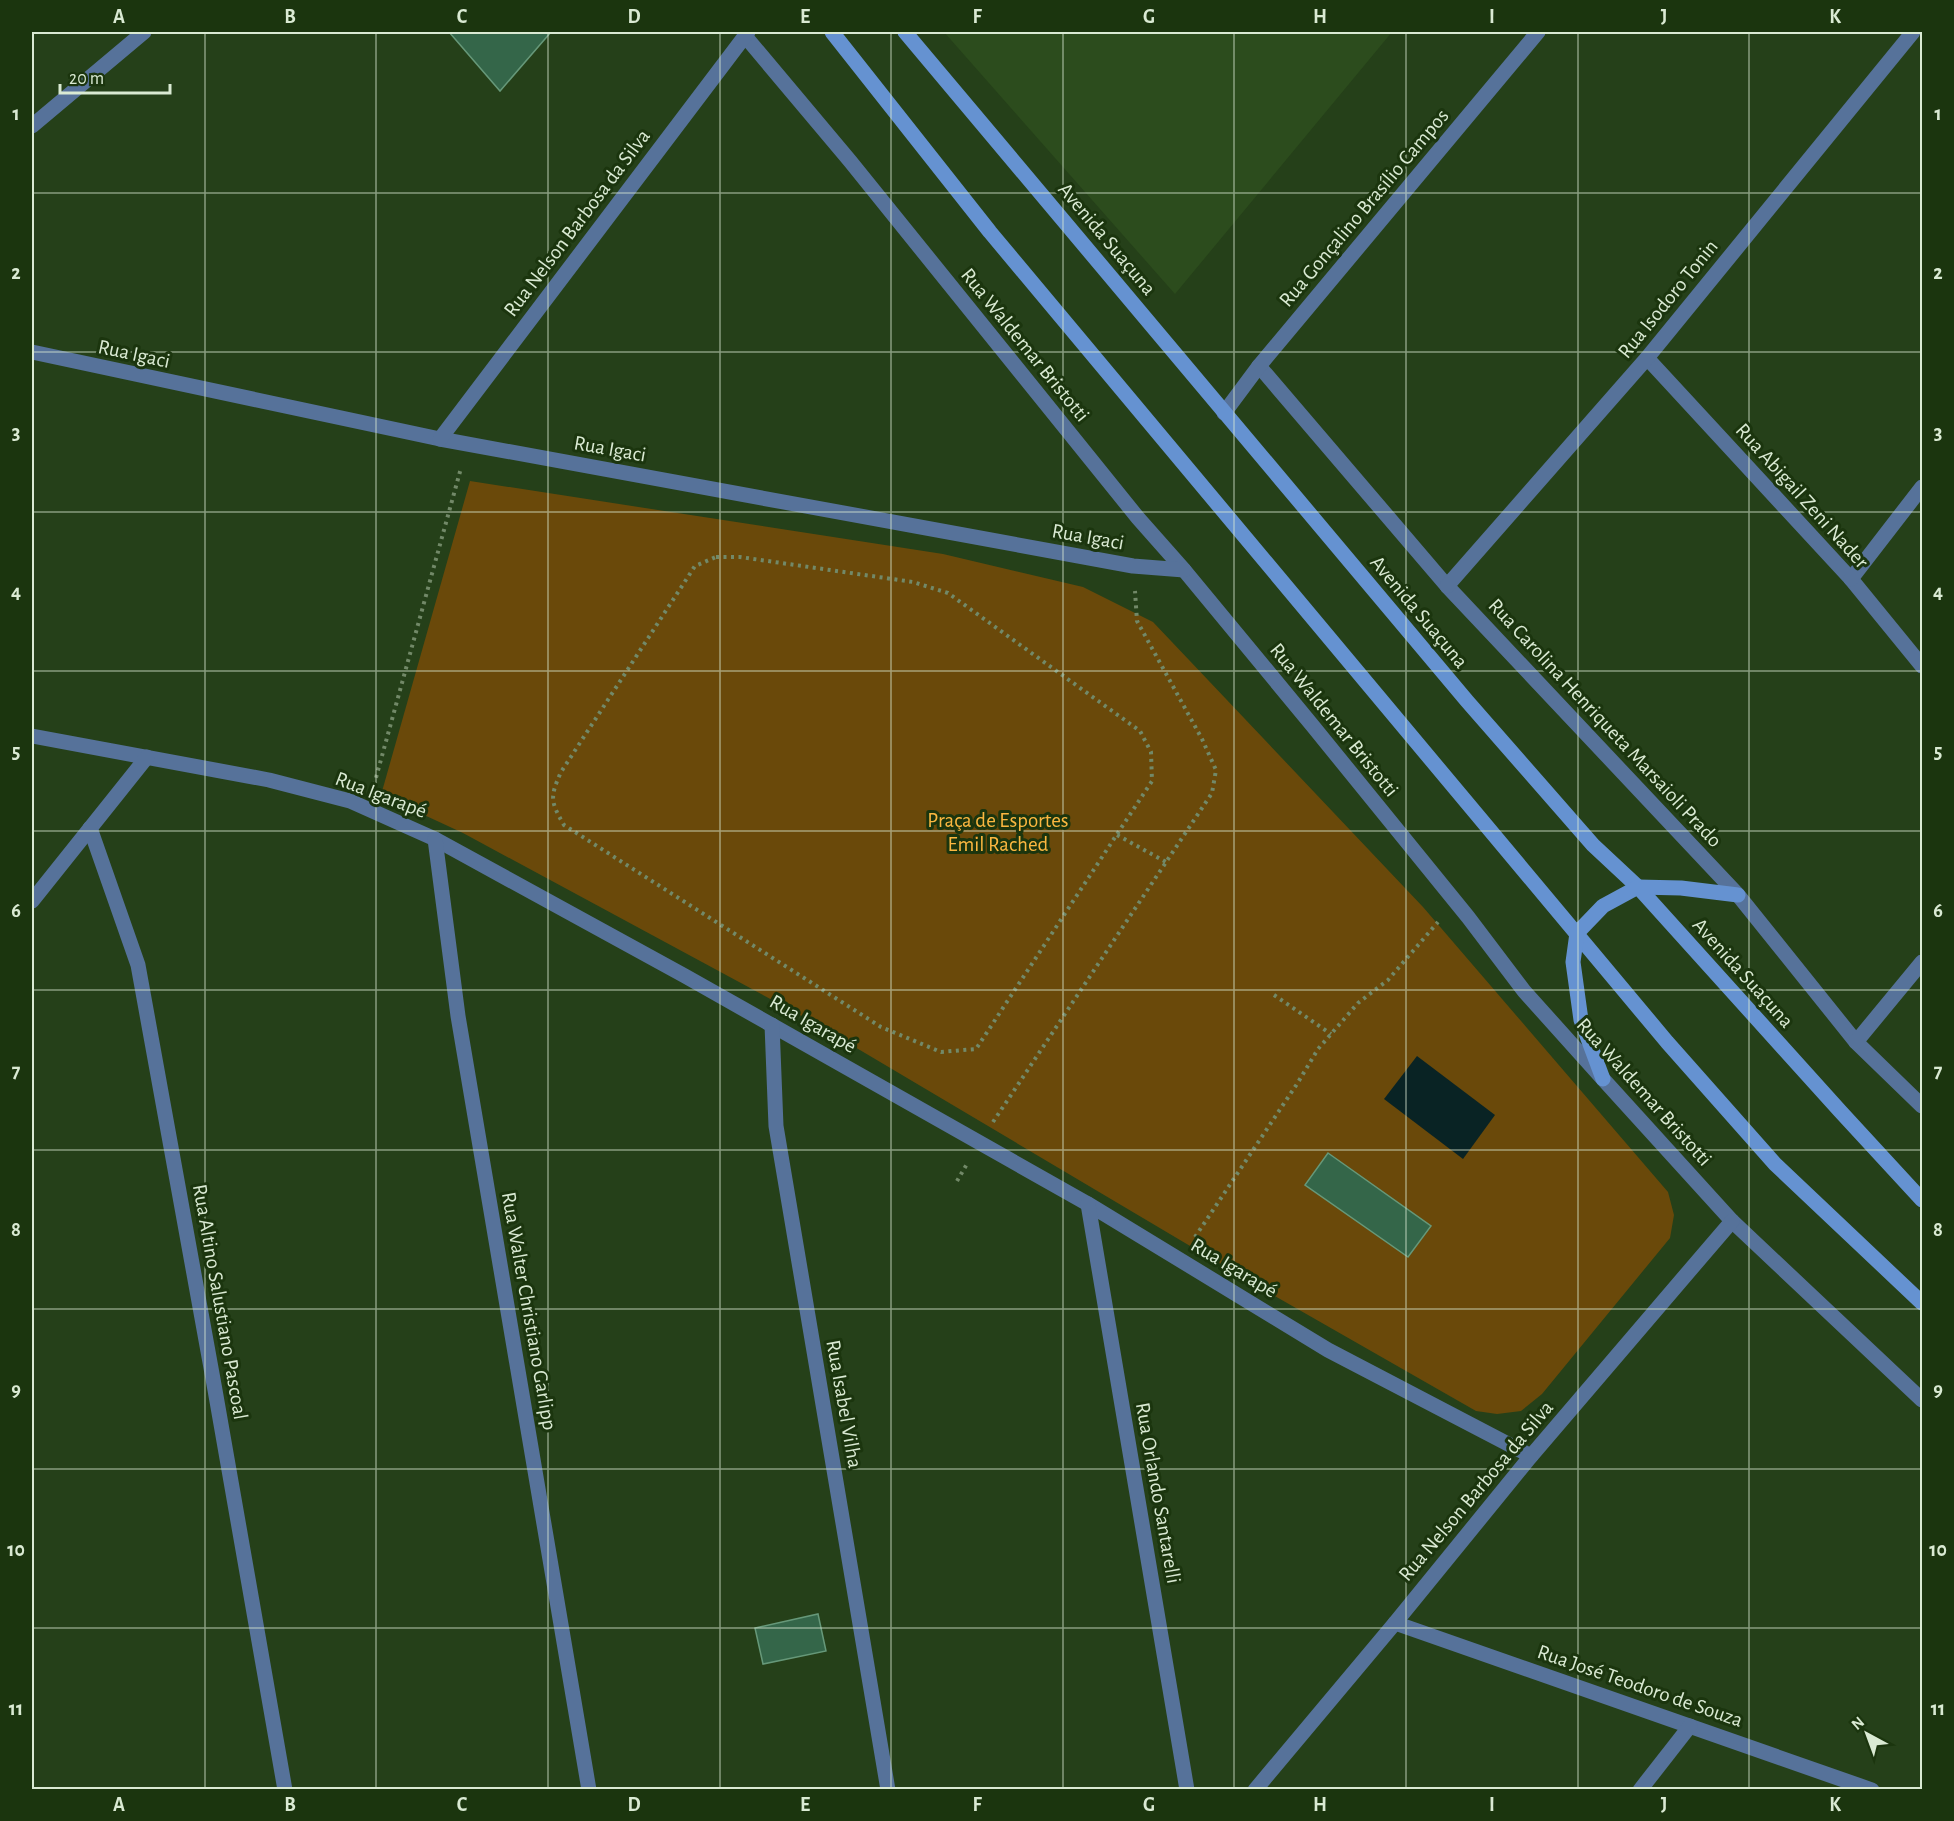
<svg xmlns="http://www.w3.org/2000/svg" width="1954" height="1821" font-family="'Alegreya Sans',sans-serif">
<style>
.built{fill:#2c4c1d}
.green{fill:#6a490a}
.water{fill:#092324}
.building{fill:#346649;stroke:#669879;stroke-width:1.5}
.lines{fill:none;stroke-linecap:round;stroke-linejoin:round}
.path{stroke:#728968;stroke-width:4;stroke-dasharray:3 4.5;stroke-linecap:butt}
.street{stroke:#56729a;stroke-width:15}
.secondary{stroke:#6592d1;stroke-width:15}
.grid{fill:none;stroke:#daead3;stroke-width:1.5;stroke-opacity:0.55}
.labels{text-anchor:middle;dominant-baseline:central;stroke-width:6;stroke-linejoin:round;paint-order:stroke}
.street-label{font-size:21px;fill:#daead3;stroke:#1b350e}
.park-label{font-size:21px;fill:#fbb740;stroke:#1b350e}
.neatline{fill:none;stroke:#daead3;stroke-width:2}
.grid-label{font-size:20px;text-anchor:middle;font-weight:bold;fill:#daead3}
</style>
<rect width="100%" height="100%" fill="#254019"/>
<path class="built" d="M944,32H1392L1175,294Z"/>
<path class="green" d="M470,481L943,554L1083,587L1153,622L1423,907L1668,1192L1674,1215L1670,1238L1542,1394L1521,1411L1497,1414L1476,1411L1266,1291L811,1021L463,833L381,795Z"/>
<path class="water" d="M1417,1056L1495,1115L1463,1159L1384,1099Z"/>
<g class="building">
<path d="M449,32H551L500,91Z"/>
<path d="M1328,1153L1431,1226L1408,1257L1305,1185Z"/>
<path d="M818,1614L826,1651L763,1664L755,1628Z"/>
</g>
<g class="lines">
<g class="path">
<path d="M716,557H740L913,582L948,593L1140,731L1151,752L1152,781L976,1049L941,1052L881,1027L564,825C550,801 550,797 561,772L695,566Z"/>
<path d="M374,785L461,468"/>
<path d="M1117,835L1166,862"/>
<path d="M1274,995L1331,1034"/>
<path d="M993,1122L1212,793L1216,770L1202,739L1137,621L1135,591"/>
<path d="M957,1181L967,1164"/>
<path d="M1195,1237L1297,1084L1318,1049L1358,1003L1388,980L1438,922"/>
</g>
<g class="street">
<path d="M745,36L850,161L1138,518L1184,570L1312,725L1468,917L1524,991L1603,1079L1732,1221L1922,1400"/>
<path d="M32,126L144,32"/>
<path d="M32,352L440,439L1133,566L1184,570"/>
<path d="M1647,358L1851,579L1922,666"/>
<path d="M1259,366L1447,586L1738,895L1856,1042L1922,1106"/>
<path d="M1224,413L1259,366L1538,32"/>
<path d="M440,439L748,32"/>
<path d="M1851,579L1922,487"/>
<path d="M1447,586L1647,358L1913,32"/>
<path d="M32,736L269,780L350,801L435,839L685,976L1088,1204L1328,1350L1531,1456"/>
<path d="M90,828L138,965L215,1390L285,1790"/>
<path d="M435,839L458,1016L589,1790"/>
<path d="M32,901L147,757"/>
<path d="M772,1025L776,1126L888,1790"/>
<path d="M1856,1042L1922,962"/>
<path d="M1088,1204L1187,1790"/>
<path d="M1395,1623L1872,1790"/>
<path d="M1255,1790L1395,1623L1531,1456L1732,1221"/>
<path d="M1640,1790L1690,1726"/>
</g>
<g class="secondary">
<path d="M832,32L990,232L1667,1042L1775,1164L1922,1303"/>
<path d="M905,32L1467,701L1593,845L1638,887L1840,1111L1922,1200"/>
<path d="M1603,1079L1581,1020L1573,962L1577,933L1603,906L1638,887L1681,888L1738,895"/>
</g>
</g>
<path class="grid" d="M205,32V1790M376,32V1790M548,32V1790M720,32V1790M891,32V1790M1063,32V1790M1234,32V1790M1406,32V1790M1578,32V1790M1749,32V1790M32,193H1922M32,352H1922M32,512H1922M32,671H1922M32,831H1922M32,990H1922M32,1150H1922M32,1309H1922M32,1469H1922M32,1628H1922"/>
<g class="labels">
<g class="street-label">
<text transform="translate(1364 208) rotate(-50)">Rua Gonçalino Brasílio Campos</text>
<text transform="translate(577 223) rotate(-53)">Rua Nelson Barbosa da Silva</text>
<text transform="translate(1107 239) rotate(50)">Avenida Suaçuna</text>
<text transform="translate(1668 299) rotate(-51)">Rua Isodoro Tonin</text>
<text transform="translate(1025 345) rotate(51)">Rua Waldemar Bristotti</text>
<text transform="translate(134 354) rotate(12)">Rua Igaci</text>
<text transform="translate(610 449) rotate(10)">Rua Igaci</text>
<text transform="translate(1802 496) rotate(48)">Rua Abigail Zeni Nader</text>
<text transform="translate(1088 537) rotate(10)">Rua Igaci</text>
<text transform="translate(1419 612) rotate(50)">Avenida Suaçuna</text>
<text transform="translate(1334 720) rotate(51)">Rua Waldemar Bristotti</text>
<text transform="translate(1605 723) rotate(47)">Rua Carolina Henriqueta Marsaioli Prado</text>
<text transform="translate(381 795) rotate(21)">Rua Igarapé</text>
<text transform="translate(1743 973) rotate(48)">Avenida Suaçuna</text>
<text transform="translate(813 1024) rotate(30)">Rua Igarapé</text>
<text transform="translate(1644 1092) rotate(48)">Rua Waldemar Bristotti</text>
<text transform="translate(1234 1268) rotate(31)">Rua Igarapé</text>
<text transform="translate(220 1302) rotate(80)">Rua Altino Salustiano Pascoal</text>
<text transform="translate(529 1311) rotate(80)">Rua Walter Christiano Garlipp</text>
<text transform="translate(844 1404) rotate(80)">Rua Isabel Vilha</text>
<text transform="translate(1476 1491) rotate(-50)">Rua Nelson Barbosa da Silva</text>
<text transform="translate(1158 1493) rotate(80)">Rua Orlando Santarelli</text>
<text transform="translate(1640 1686) rotate(19)">Rua José Teodoro de Souza</text>
</g>
<g class="park-label">
<text x="998" y="820">Praça de Esportes<tspan x="998" dy="24">Emil Rached</tspan></text>
</g>
</g>
<rect width="1954" height="1821" fill="none" stroke="#1b350e" stroke-width="66"/>
<g transform="translate(1867 1734) rotate(319)" stroke="#1b350e" stroke-width="4.5" paint-order="stroke">
<path d="M0-4.5L10 22L0 15L-10 22Z" fill="#daead3"/>
<text y="-9" font-size="16" font-weight="bold" text-anchor="middle" fill="#daead3">N</text>
</g>
<path d="M60 84v9h110v-9" fill="none" stroke="#daead3" stroke-width="3"/>
<text x="69" y="84" font-size="18" fill="#daead3" stroke="#1b350e" stroke-width="4.5" paint-order="stroke">20 m</text>
<rect x="33" y="33" width="1888" height="1755" class="neatline"/>
<g class="grid-label">
<text x="119" y="23">A</text>
<text x="290" y="23">B</text>
<text x="462" y="23">C</text>
<text x="634" y="23">D</text>
<text x="805" y="23">E</text>
<text x="977" y="23">F</text>
<text x="1149" y="23">G</text>
<text x="1320" y="23">H</text>
<text x="1492" y="23">I</text>
<text x="1664" y="23">J</text>
<text x="1835" y="23">K</text>
<text x="16" y="120">1</text>
<text x="1938" y="120">1</text>
<text x="16" y="279">2</text>
<text x="1938" y="279">2</text>
<text x="16" y="439">3</text>
<text x="1938" y="439">3</text>
<text x="16" y="598">4</text>
<text x="1938" y="598">4</text>
<text x="16" y="758">5</text>
<text x="1938" y="758">5</text>
<text x="16" y="917">6</text>
<text x="1938" y="917">6</text>
<text x="16" y="1077">7</text>
<text x="1938" y="1077">7</text>
<text x="16" y="1236">8</text>
<text x="1938" y="1236">8</text>
<text x="16" y="1396">9</text>
<text x="1938" y="1396">9</text>
<text x="16" y="1556">10</text>
<text x="1938" y="1556">10</text>
<text x="16" y="1715">11</text>
<text x="1938" y="1715">11</text>
<text x="119" y="1811">A</text>
<text x="290" y="1811">B</text>
<text x="462" y="1811">C</text>
<text x="634" y="1811">D</text>
<text x="805" y="1811">E</text>
<text x="977" y="1811">F</text>
<text x="1149" y="1811">G</text>
<text x="1320" y="1811">H</text>
<text x="1492" y="1811">I</text>
<text x="1664" y="1811">J</text>
<text x="1835" y="1811">K</text>
</g>
</svg>
